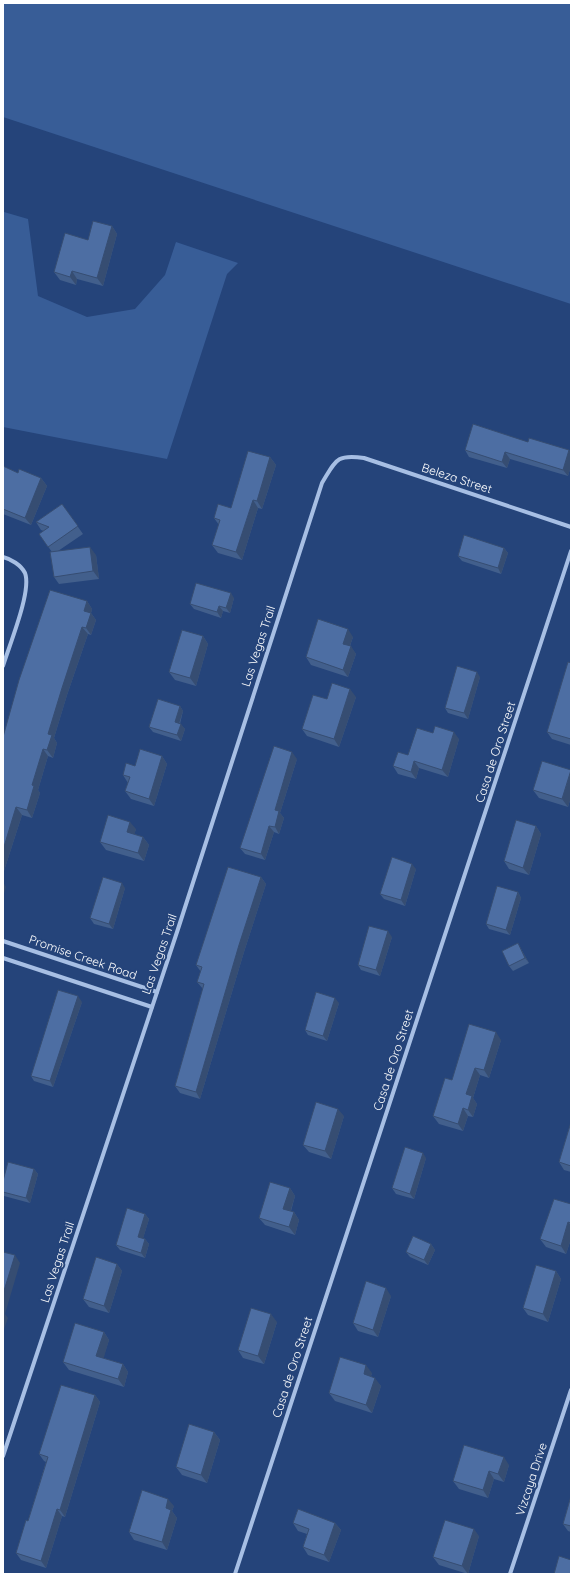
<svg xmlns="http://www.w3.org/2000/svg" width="574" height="1577" font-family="Quicksand,sans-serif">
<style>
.green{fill:#385d97}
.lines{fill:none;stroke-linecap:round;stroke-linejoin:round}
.minor{stroke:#a7bfe4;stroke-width:4}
.wall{fill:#425f8c}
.shaded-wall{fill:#364d72}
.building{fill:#4d6ea3;stroke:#364d72}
.labels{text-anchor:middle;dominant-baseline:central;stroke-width:4;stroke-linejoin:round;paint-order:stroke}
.street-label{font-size:12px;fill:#fff;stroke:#25447a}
</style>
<rect width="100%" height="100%" fill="#25447a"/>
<g class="green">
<path d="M3,3H571V304L3,117Z"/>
<path d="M4,212L28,219L38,296L87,317L135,309L165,275L176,242L238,263L227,274L167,459L3,427Z"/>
</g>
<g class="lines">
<g class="minor">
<path d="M3,557C11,559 21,565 25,573C32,591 9,646 3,666"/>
<path d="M3,941L157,992"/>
<path d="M3,958L152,1007"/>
<path d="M3,1456L178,929L322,483C336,460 336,454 364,458L571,527"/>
<path d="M235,1574L571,551"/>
<path d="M510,1574L571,1390"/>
</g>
</g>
<g class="wall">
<path d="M112,226L117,234L103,286L77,279L76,285L60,280L54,272L88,240Z"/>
<path d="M465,450H569L571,453V466L568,476L510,459L507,468L469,457Z"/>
<path d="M270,457L276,465L262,509L258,508L242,560L218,553L212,545L219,525L214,518L231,508Z"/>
<path d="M3,466L18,473L41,478L47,486L31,525L3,514Z"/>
<path d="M62,504L83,534L58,551L96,555L99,579L59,584L54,577L52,552L39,534L44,531L41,530L36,522Z"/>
<path d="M504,548L508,553L501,574L462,561L458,556Z"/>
<path d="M234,598L230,613L223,611L221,618L194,609L190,604Z"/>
<path d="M87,601L92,609L91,613L96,620L91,635L88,634L67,695L54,738L57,743L53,758L48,756L38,790L40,793L32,818L22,815L3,874V737Z"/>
<path d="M203,636L208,644L196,686L175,680L169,672Z"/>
<path d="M353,637L350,646L356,654L348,677L311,665L306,657Z"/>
<path d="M571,663V745L552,739L547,732Z"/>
<path d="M480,677L468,719L448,713L445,708Z"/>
<path d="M356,697L339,747L307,736L302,729L327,699Z"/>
<path d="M180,706L183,711L180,724L185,729L181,741L153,732L149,727Z"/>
<path d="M433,733L459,739L448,777L419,768L416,779L398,774L393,766L408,755Z"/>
<path d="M162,756L167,764L154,806L131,799L125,791L128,783L123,775L135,766Z"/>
<path d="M297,759L280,813L284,818L279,834L274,832L265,860L245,854L240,848Z"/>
<path d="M571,770V797L568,807L539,798L533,790Z"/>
<path d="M536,826L541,834L529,875L509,869L504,861Z"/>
<path d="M136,829L134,834L143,837L149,845L144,861L106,850L100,842Z"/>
<path d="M416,869L405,906L384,899L380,894Z"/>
<path d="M261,877L266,884L244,952L200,1099L180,1093L175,1086L203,989L197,982L201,972L196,965Z"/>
<path d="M125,888L113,929L94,924L90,918Z"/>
<path d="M518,892L521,898L510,935L489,929L486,924Z"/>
<path d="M392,937L380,976L361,970L358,965Z"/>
<path d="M521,949L529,963L513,971L509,966Z"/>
<path d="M82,1002L53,1087L34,1081L31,1076Z"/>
<path d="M339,1003L327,1041L308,1035L305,1030Z"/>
<path d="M501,1040L489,1078L480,1075L473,1098L477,1104L473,1117L468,1116L463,1131L439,1124L433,1116L452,1080Z"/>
<path d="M344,1116L331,1159L309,1152L303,1145Z"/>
<path d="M571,1122V1172L564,1170L559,1162Z"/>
<path d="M426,1158L414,1199L396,1194L392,1188Z"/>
<path d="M34,1169L38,1174L30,1203L4,1196L3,1195V1192Z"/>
<path d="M290,1188L295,1196L291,1211L294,1212L299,1220L295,1235L265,1225L259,1218Z"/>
<path d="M571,1204V1239L566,1254L546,1247L540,1239Z"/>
<path d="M145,1214L149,1219L143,1238L145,1239L149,1244L145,1258L120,1250L116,1245Z"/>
<path d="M431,1244L435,1250L428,1265L410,1257L406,1252Z"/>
<path d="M117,1264L122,1271L109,1313L89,1307L83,1299Z"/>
<path d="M556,1271L561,1279L548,1322L528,1315L523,1308Z"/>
<path d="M391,1296L378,1337L358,1331L353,1323Z"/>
<path d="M277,1322L264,1364L243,1358L238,1350Z"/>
<path d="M104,1332L109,1340L103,1358L123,1364L128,1372L124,1387L69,1370L63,1362Z"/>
<path d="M372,1373L371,1376L381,1386L372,1413L335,1401L329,1393Z"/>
<path d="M95,1395L100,1402L65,1517L62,1516L46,1568L21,1560L16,1553L28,1521L46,1462L44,1461L39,1454Z"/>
<path d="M214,1432L220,1440L207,1483L182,1475L176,1467Z"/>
<path d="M509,1465L504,1482L494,1479L488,1498L459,1489L453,1481Z"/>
<path d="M571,1496V1532L568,1531L563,1524Z"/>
<path d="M174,1506L172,1511L177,1518L167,1550L134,1540L129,1532Z"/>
<path d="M293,1523H335L341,1530L329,1562L308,1555L303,1547L307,1534L298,1531Z"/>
<path d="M479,1536L468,1574L439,1565L433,1557Z"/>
</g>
<g class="shaded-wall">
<path d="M112,226L117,234L103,286L97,278Z"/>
<path d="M72,271L77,279L76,285L70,277Z"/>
<path d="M569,450L571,453V466L568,476L563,470Z"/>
<path d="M505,452L510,459L507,468L502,462Z"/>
<path d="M270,457L276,465L262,509L257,501Z"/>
<path d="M41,478L47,486L31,525L25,518Z"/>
<path d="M253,500L258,508L242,560L236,552Z"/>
<path d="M90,547L96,555L99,579L93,571Z"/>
<path d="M504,548L508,553L501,574L498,568Z"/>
<path d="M231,593L234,598L230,613L226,608Z"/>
<path d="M87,601L92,609L91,613L96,620L91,635L86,628L84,611Z"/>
<path d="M219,606L223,611L221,618L217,612Z"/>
<path d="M82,627L88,634L67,695L54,738L57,743L53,758L47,750L48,734L62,688Z"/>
<path d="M348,629L353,637L348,651L343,644Z"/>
<path d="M203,636L208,644L196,686L190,678Z"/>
<path d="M351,646L356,654L348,677L343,670Z"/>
<path d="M477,672L480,677L468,719L464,713Z"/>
<path d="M350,689L356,697L339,747L334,739Z"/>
<path d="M180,706L183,711L178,727L175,722Z"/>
<path d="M181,724L185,729L181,741L177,735Z"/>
<path d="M454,732L459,739L448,777L442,770Z"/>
<path d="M43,749L48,756L38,790L40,793L32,818L27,810L32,785Z"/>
<path d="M292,752L297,759L280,813L284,818L279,834L275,827V810Z"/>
<path d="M162,756L167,764L154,806L149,799Z"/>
<path d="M414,761L419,768L416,779L411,772Z"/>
<path d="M571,771V797L568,807L562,799Z"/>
<path d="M16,807L22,815L3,874V850Z"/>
<path d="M130,822L136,829L133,840L127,832Z"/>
<path d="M269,826L274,832L265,860L261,854Z"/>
<path d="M536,826L541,834L529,875L523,868Z"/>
<path d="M143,837L149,845L144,861L138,853Z"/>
<path d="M412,864L416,869L405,906L401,900Z"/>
<path d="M261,877L266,884L244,952L200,1099L196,1092L239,945Z"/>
<path d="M3,882L6,887L3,897Z"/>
<path d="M122,883L125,888L113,929L109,924Z"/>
<path d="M518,892L521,898L510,935L506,930Z"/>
<path d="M388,931L392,937L380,976L376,970Z"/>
<path d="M518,943L521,949L529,963L525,958Z"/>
<path d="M78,996L82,1002L53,1087L50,1081Z"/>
<path d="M335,998L339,1003L327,1041L323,1036Z"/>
<path d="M496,1032L501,1040L489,1078L484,1070Z"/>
<path d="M475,1068L480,1075L473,1098L477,1104L473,1117L468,1110L466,1094Z"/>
<path d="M463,1108L468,1116L463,1131L458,1124Z"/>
<path d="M338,1109L344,1116L331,1159L325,1151Z"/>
<path d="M423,1153L426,1158L414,1199L410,1194Z"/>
<path d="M34,1169L38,1174L30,1203L26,1198Z"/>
<path d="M290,1188L295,1196L289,1216L283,1209Z"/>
<path d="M294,1212L299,1220L295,1235L289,1227Z"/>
<path d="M145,1214L149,1219L142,1242L138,1237Z"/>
<path d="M568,1222L571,1225V1239L566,1254L561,1246Z"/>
<path d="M145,1239L149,1244L145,1258L141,1253Z"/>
<path d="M431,1244L435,1250L428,1265L424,1260Z"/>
<path d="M15,1255L20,1263L5,1314L8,1318L3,1332V1294Z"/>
<path d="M117,1264L122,1271L109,1313L104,1306Z"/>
<path d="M556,1271L561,1279L548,1322L543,1314Z"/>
<path d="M386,1288L391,1296L378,1337L373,1330Z"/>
<path d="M271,1314L277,1322L264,1364L258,1356Z"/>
<path d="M104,1332L109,1340L102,1364L96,1356Z"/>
<path d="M123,1364L128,1372L124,1387L118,1379Z"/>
<path d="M366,1365L372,1373L369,1382L364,1374Z"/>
<path d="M375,1378L381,1386L372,1413L366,1405Z"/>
<path d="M95,1395L100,1402L65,1517L60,1510Z"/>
<path d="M214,1432L220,1440L207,1483L201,1475Z"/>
<path d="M504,1457L509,1465L504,1482L498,1474Z"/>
<path d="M489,1471L494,1479L488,1498L483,1490Z"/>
<path d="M168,1499L174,1506L172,1511L177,1518L167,1550L162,1542L166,1508Z"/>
<path d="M57,1509L62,1516L46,1568L41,1561Z"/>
<path d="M335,1523L341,1530L329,1562L324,1555Z"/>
<path d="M474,1529L479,1536L468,1574L462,1566Z"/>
</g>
<g class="building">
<path d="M93,221L112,226L97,278L72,271L70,277L54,272L65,233L88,240Z"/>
<path d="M473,424L528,442L529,438L569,450L563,470L505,452L502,462L465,450Z"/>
<path d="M248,451L270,457L257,501L253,500L236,552L212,545L220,520L214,518L218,504L231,508Z"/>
<path d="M3,466L18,473L19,469L41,478L25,518L3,509Z"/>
<path d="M62,504L78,526L48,547L39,534L49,527L36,522Z"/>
<path d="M464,535L504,548L498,568L458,556Z"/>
<path d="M90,547L93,571L54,577L50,552Z"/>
<path d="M196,583L231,593L226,608L219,606L217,612L190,604Z"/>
<path d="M50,590L87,601L84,611L91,613L86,628L82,627L62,688L48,734L52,735L47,750L43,749L32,785L34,786L27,810L16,807L3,850V737L19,680Z"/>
<path d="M318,619L348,629L343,644L351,646L343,670L306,657Z"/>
<path d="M182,630L203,636L190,678L169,672Z"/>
<path d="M568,662L571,663V739L547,732Z"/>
<path d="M457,666L477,672L464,713L445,708Z"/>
<path d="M332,683L350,689L334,739L302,729L313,695L327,699Z"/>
<path d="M158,699L180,706L175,722L181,724L177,735L149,727Z"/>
<path d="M435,726L454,732L442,770L414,761L411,772L393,766L398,752L408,755L417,728L433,733Z"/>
<path d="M274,746L292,752L275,810L279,811L275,827L269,826L261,854L240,848Z"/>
<path d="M140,749L162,756L149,799L125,791L130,777L123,775L126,763L135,766Z"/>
<path d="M542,761L571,770L562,799L533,790Z"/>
<path d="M108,815L130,822L127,832L143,837L138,853L100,842Z"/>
<path d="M516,820L536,826L523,868L504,861Z"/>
<path d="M392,857L412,864L401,900L380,894Z"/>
<path d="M228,867L261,877L239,945L196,1092L175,1086L204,984L197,982L202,967L196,965Z"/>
<path d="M103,877L122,883L109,924L90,918Z"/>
<path d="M497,886L518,892L506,930L486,924Z"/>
<path d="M369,926L388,931L376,970L358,965Z"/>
<path d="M518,943L525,958L509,966L502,951Z"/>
<path d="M58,990L78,996L50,1081L31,1076Z"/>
<path d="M316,992L335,998L323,1036L305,1030Z"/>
<path d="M469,1024L496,1032L484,1070L475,1068L466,1094L472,1096L468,1110L463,1108L458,1124L433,1116L445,1078L452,1080Z"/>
<path d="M316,1102L338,1109L325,1151L303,1145Z"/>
<path d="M571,1122V1166L559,1162Z"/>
<path d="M405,1147L423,1153L410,1194L392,1188Z"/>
<path d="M8,1162L34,1169L26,1198L3,1192V1181Z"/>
<path d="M270,1182L290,1188L283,1209L294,1212L289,1227L259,1218Z"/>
<path d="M554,1199L571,1204V1223L568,1222L561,1246L540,1239Z"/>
<path d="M127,1208L145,1214L138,1237L145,1239L141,1253L116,1245Z"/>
<path d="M413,1236L431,1244L424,1260L406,1252Z"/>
<path d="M3,1252L15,1255L3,1294Z"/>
<path d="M96,1257L117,1264L104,1306L83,1299Z"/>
<path d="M536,1265L556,1271L543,1314L523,1308Z"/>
<path d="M366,1281L386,1288L373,1330L353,1323Z"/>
<path d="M251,1308L271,1314L258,1356L238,1350Z"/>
<path d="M75,1323L104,1332L96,1356L123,1364L118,1379L63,1362Z"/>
<path d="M340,1357L366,1365L364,1374L375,1378L366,1405L329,1393Z"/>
<path d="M61,1385L95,1395L60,1510L57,1509L41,1561L16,1553L26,1520L28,1521L48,1457L39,1454Z"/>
<path d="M189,1424L214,1432L201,1475L176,1467Z"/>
<path d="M464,1445L504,1457L498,1474L489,1471L483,1490L453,1481Z"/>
<path d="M142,1490L168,1499L166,1508L171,1510L162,1542L129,1532Z"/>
<path d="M571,1496V1526L563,1524Z"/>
<path d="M298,1509L335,1523L324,1555L303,1547L309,1529L293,1523Z"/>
<path d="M445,1520L474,1529L462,1566L433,1557Z"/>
<path d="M559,1556L571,1560V1574H554Z"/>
</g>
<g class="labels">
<g class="street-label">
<text transform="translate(457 478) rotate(18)">Beleza Street</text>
<text transform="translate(258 646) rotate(-72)">Las Vegas Trail</text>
<text transform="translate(495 752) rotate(-72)">Casa de Oro Street</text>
<text transform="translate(159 954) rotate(-71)">Las Vegas Trail</text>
<text transform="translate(83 957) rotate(19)">Promise Creek Road</text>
<text transform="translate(393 1060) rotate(-72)">Casa de Oro Street</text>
<text transform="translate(57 1262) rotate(-72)">Las Vegas Trail</text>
<text transform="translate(292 1367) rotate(-72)">Casa de Oro Street</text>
<text transform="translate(531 1479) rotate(-72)">Vizcaya Drive</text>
</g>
</g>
<rect width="574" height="1577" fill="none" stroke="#ffffff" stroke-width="8"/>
</svg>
